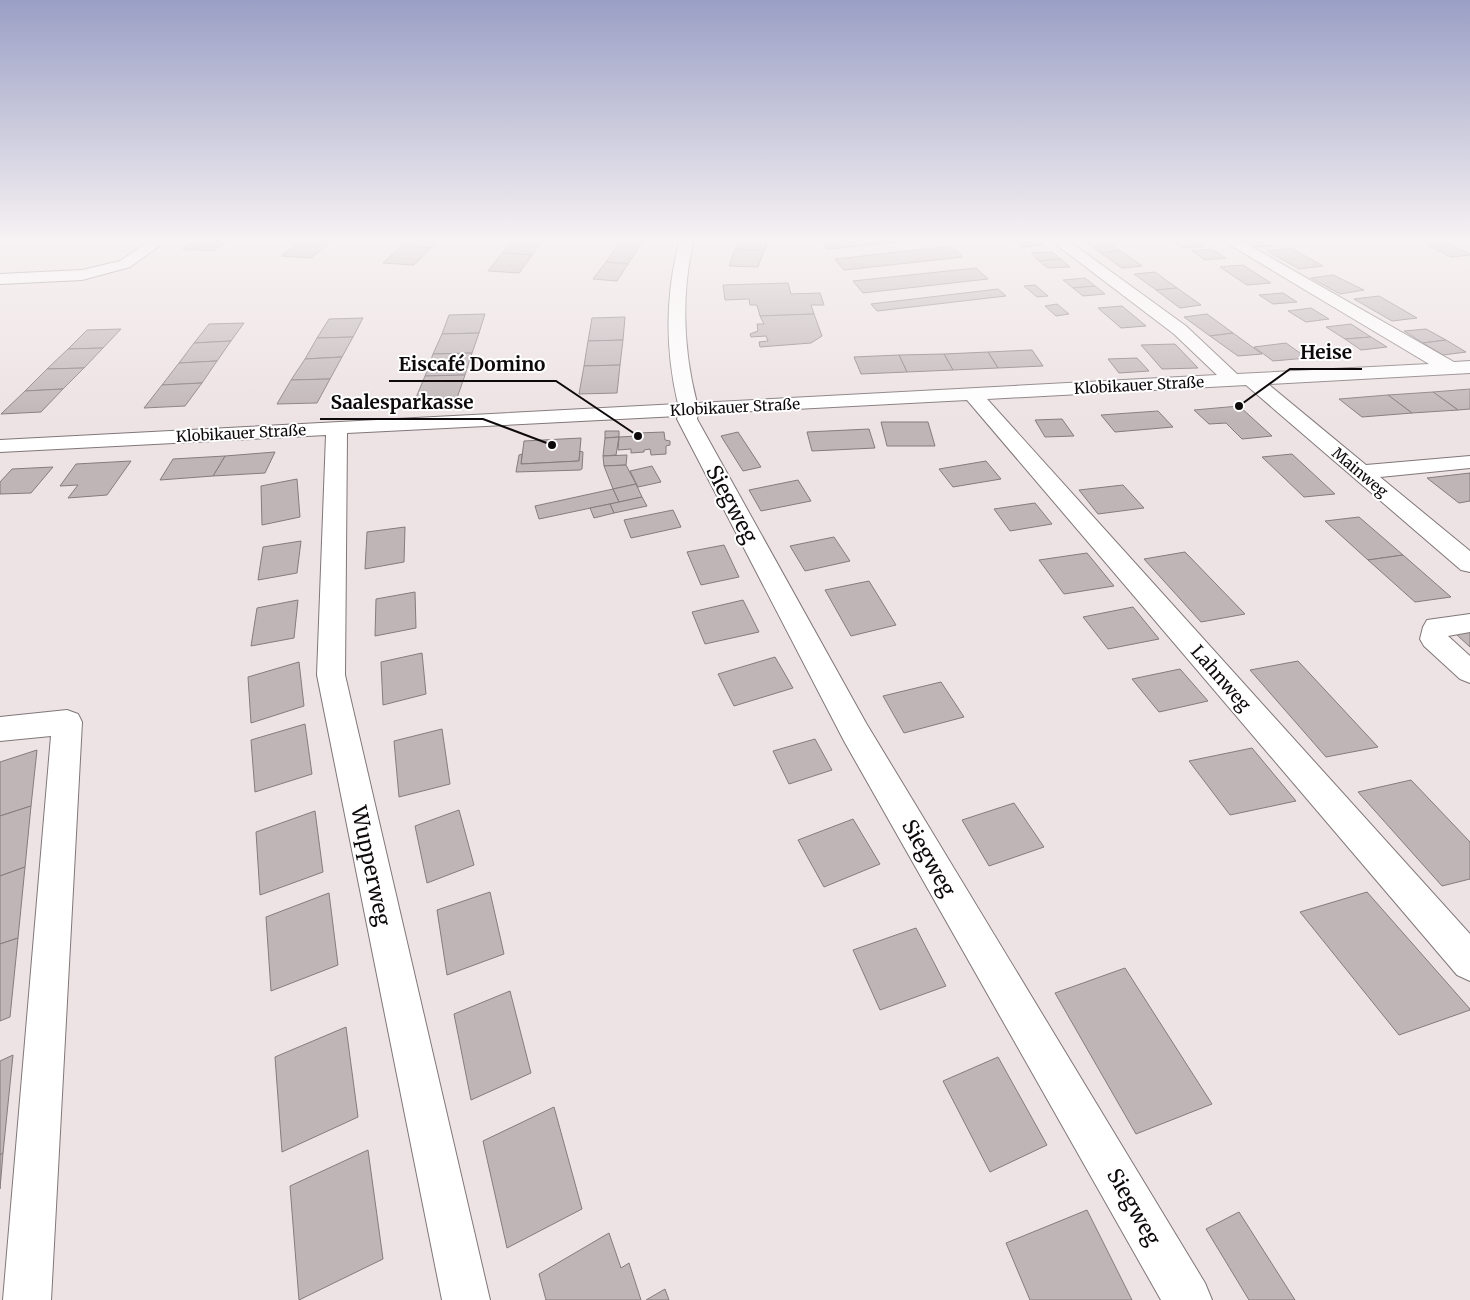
<svg xmlns="http://www.w3.org/2000/svg" width="1470" height="1300" font-family="Merriweather,serif">
<style>
.building{fill:#bfb5b7;stroke:#857c7e}
.lines{fill:none;stroke-linecap:round;stroke-linejoin:round}
.minor-casing{stroke:#817779;stroke-width:2}
.minor{fill:#fff;fill-rule:evenodd}
.labels{text-anchor:middle;dominant-baseline:central;stroke-width:4;stroke-linejoin:round;paint-order:stroke}
.far-street-label{font-size:15px;fill:#0e0a0b;stroke:#fff}
.street-label{font-size:18px;fill:#0e0a0b;stroke:#fff}
.near-street-label{font-size:21px;fill:#0e0a0b;stroke:#fff}
.leader{fill:none;stroke:#0e0a0b;stroke-width:2}
.callout-dot{fill:#0e0a0b;stroke:#fff;stroke-width:2}
.callout-label{font-size:19px;text-anchor:middle;font-weight:bold;fill:#0e0a0b;stroke:#fff;stroke-width:4;stroke-linejoin:round;paint-order:stroke}
</style>
<rect width="100%" height="100%" fill="#ede2e4"/>
<g class="building">
<path d="M198,239H232L213,251L183,249Z"/>
<path d="M303,239L332,241L311,258L281,256Z"/>
<path d="M409,239H440L431,248L401,246Z"/>
<path d="M513,239H543L532,255L502,253Z"/>
<path d="M622,239H644L639,247L617,246Z"/>
<path d="M740,239H768L764,251L735,249Z"/>
<path d="M818,239H931L827,249Z"/>
<path d="M1013,239H1035L1043,245L1022,247Z"/>
<path d="M1083,239H1105L1121,251L1101,253Z"/>
<path d="M1169,239H1193L1204,246L1183,248Z"/>
<path d="M1236,239H1262L1272,246L1250,247Z"/>
<path d="M1448,243L1470,254V255L1451,257L1427,245Z"/>
<path d="M401,246L431,248L414,265L383,263Z"/>
<path d="M617,246L639,247L628,264L606,262Z"/>
<path d="M952,246L963,257L844,270L835,259Z"/>
<path d="M1291,248L1323,266L1299,269L1267,251Z"/>
<path d="M735,249L764,251L758,267L729,266Z"/>
<path d="M1212,249L1226,258L1205,260L1192,251Z"/>
<path d="M1121,251L1142,266L1122,268L1101,253Z"/>
<path d="M1052,252L1061,259L1039,261L1031,253Z"/>
<path d="M502,253L532,255L519,273L488,271Z"/>
<path d="M1061,259L1070,267L1048,268L1039,261Z"/>
<path d="M606,262L628,264L617,281L593,279Z"/>
<path d="M1243,265L1271,283L1247,285L1220,267Z"/>
<path d="M976,268L988,279L863,293L853,281Z"/>
<path d="M1155,272L1177,288L1156,290L1134,274Z"/>
<path d="M1333,275L1364,290L1340,294L1311,278Z"/>
<path d="M1085,278L1095,286L1073,288L1063,280Z"/>
<path d="M788,283L791,294L820,293L824,305H811L814,314L760,316L757,305H750L749,299L725,300L723,285Z"/>
<path d="M1035,285L1048,296L1037,297L1024,286Z"/>
<path d="M1095,286L1105,294L1083,296L1073,288Z"/>
<path d="M1177,288L1201,305L1180,308L1156,290Z"/>
<path d="M998,289L1006,296L877,311L871,304Z"/>
<path d="M1283,293L1297,302L1273,304L1259,295Z"/>
<path d="M1379,296L1417,318L1392,321L1354,299Z"/>
<path d="M1057,304L1069,314L1056,316L1045,306Z"/>
<path d="M1122,306L1146,326L1121,328L1098,308Z"/>
<path d="M1311,308L1329,319L1306,322L1288,311Z"/>
<path d="M485,314L479,333L442,334L449,315Z"/>
<path d="M814,314L822,336L811,343L760,347L759,342L768,341L766,336L751,337L750,334L758,331L757,324H764L760,316Z"/>
<path d="M1207,314L1233,333L1210,336L1184,317Z"/>
<path d="M625,317L623,340L588,341L592,318Z"/>
<path d="M363,318L353,337L317,338L329,319Z"/>
<path d="M244,323L231,341L194,343L209,324Z"/>
<path d="M1351,324L1371,337L1345,339L1326,327Z"/>
<path d="M121,329L103,348L68,349L87,330Z"/>
<path d="M1426,329L1446,340L1423,343L1404,331Z"/>
<path d="M479,333L472,353L433,354L442,334Z"/>
<path d="M1233,333L1262,354L1238,356L1210,336Z"/>
<path d="M353,337L342,357L305,359L317,338Z"/>
<path d="M1371,337L1387,347L1361,350L1345,339Z"/>
<path d="M623,340L620,365L584,366L588,341Z"/>
<path d="M1446,340L1466,352L1443,355L1423,343Z"/>
<path d="M231,341L217,361L179,363L194,343Z"/>
<path d="M1286,343L1307,358L1273,361L1254,347Z"/>
<path d="M1175,344L1198,368L1162,369L1141,345Z"/>
<path d="M103,348L84,368L47,369L68,349Z"/>
<path d="M1032,350L1043,366L998,368L988,352Z"/>
<path d="M988,352L998,368L953,370L944,354Z"/>
<path d="M472,353L465,375L425,376L433,354Z"/>
<path d="M944,354L953,370L907,372L899,355Z"/>
<path d="M899,355L907,372L861,374L854,357Z"/>
<path d="M342,357L330,379L291,380L305,359Z"/>
<path d="M1137,358L1149,371L1119,373L1108,359Z"/>
<path d="M217,361L202,383L162,385L179,363Z"/>
<path d="M620,365L617,393L579,394L584,366Z"/>
<path d="M84,368L63,389L25,391L47,369Z"/>
<path d="M465,375L457,398L415,400L425,376Z"/>
<path d="M330,379L317,403L277,404L291,380Z"/>
<path d="M202,383L185,406L144,408L162,385Z"/>
<path d="M63,389L41,412L1,414L25,391Z"/>
<path d="M1470,389V409L1458,410L1433,392Z"/>
<path d="M1433,392L1458,410L1412,413L1388,395Z"/>
<path d="M1388,395L1412,413L1362,417L1339,399Z"/>
<path d="M1239,406L1272,436L1242,439L1226,423L1209,424L1194,410Z"/>
<path d="M1158,411L1173,427L1115,432L1101,415Z"/>
<path d="M1062,419L1074,436L1045,437L1035,420Z"/>
<path d="M881,422H928L935,446H887Z"/>
<path d="M869,429L875,448L812,451L807,432Z"/>
<path d="M605,431H619V437L605,438Z"/>
<path d="M664,432L665,440L670,441V445L666,446V454L651,455L650,449L644,450V452L631,453V449L618,450L619,437L638,436V433Z"/>
<path d="M738,432L761,467L743,471L721,436Z"/>
<path d="M619,437L616,455L603,456L605,438Z"/>
<path d="M581,438L579,461L521,464L524,441Z"/>
<path d="M580,451L583,452L582,469L580,470L516,472L519,455L522,454L521,464L579,461Z"/>
<path d="M275,452L265,473L213,476L225,456Z"/>
<path d="M1292,454L1335,494L1304,497L1262,457Z"/>
<path d="M627,455L626,465L604,466L603,456Z"/>
<path d="M225,456L213,476L160,480L173,459Z"/>
<path d="M131,461L107,495L68,498L78,485L60,486L76,464Z"/>
<path d="M986,461L1001,479L953,487L939,469Z"/>
<path d="M626,465L636,484L613,489L604,466Z"/>
<path d="M652,466L661,482L638,487L630,471Z"/>
<path d="M53,467L31,493L0,494V482L12,469Z"/>
<path d="M1470,473V501L1459,503L1427,478Z"/>
<path d="M297,479L300,517L262,525L261,486Z"/>
<path d="M798,480L811,501L761,511L749,490Z"/>
<path d="M636,484L642,497L619,502L613,489Z"/>
<path d="M1123,485L1144,508L1098,514L1079,490Z"/>
<path d="M613,489L619,502L539,519L535,506Z"/>
<path d="M642,497L647,506L614,513L610,504Z"/>
<path d="M1035,503L1052,524L1010,531L994,509Z"/>
<path d="M610,504L614,513L594,518L590,508Z"/>
<path d="M673,510L681,527L631,538L624,520Z"/>
<path d="M1359,517L1403,555L1368,560L1325,521Z"/>
<path d="M405,527L404,562L365,569L367,532Z"/>
<path d="M834,537L850,561L805,571L790,546Z"/>
<path d="M301,541L297,573L258,580L263,547Z"/>
<path d="M724,545L739,577L701,585L687,552Z"/>
<path d="M1185,552L1245,614L1201,622L1144,559Z"/>
<path d="M1087,553L1114,586L1064,594L1039,560Z"/>
<path d="M1403,555L1451,597L1415,602L1368,560Z"/>
<path d="M869,581L896,625L851,636L825,590Z"/>
<path d="M415,592L416,628L375,636L376,599Z"/>
<path d="M298,600L294,638L251,646L257,608Z"/>
<path d="M743,600L759,632L705,644L692,612Z"/>
<path d="M1133,607L1159,639L1108,649L1083,617Z"/>
<path d="M1470,632V647L1456,634Z"/>
<path d="M422,653L426,694L383,705L381,662Z"/>
<path d="M775,657L793,688L734,706L718,674Z"/>
<path d="M1298,661L1378,747L1326,757L1250,670Z"/>
<path d="M299,662L304,706L251,723L248,677Z"/>
<path d="M1180,669L1208,701L1159,712L1132,679Z"/>
<path d="M941,682L964,717L904,733L883,696Z"/>
<path d="M305,724L312,774L255,792L251,740Z"/>
<path d="M442,729L450,784L399,797L394,741Z"/>
<path d="M815,739L832,770L789,784L773,751Z"/>
<path d="M1252,748L1296,801L1230,815L1189,761Z"/>
<path d="M37,750L31,806L0,816V762Z"/>
<path d="M1411,780L1470,842V879L1442,886L1358,792Z"/>
<path d="M1014,803L1044,847L989,866L962,820Z"/>
<path d="M31,806L25,867L0,876V816Z"/>
<path d="M459,810L474,865L427,883L415,826Z"/>
<path d="M315,811L323,872L260,895L256,832Z"/>
<path d="M853,819L880,864L824,887L798,840Z"/>
<path d="M25,867L18,938L0,944V876Z"/>
<path d="M490,892L504,954L447,975L437,910Z"/>
<path d="M1367,892L1470,1009V1010L1399,1035L1300,912Z"/>
<path d="M329,893L338,965L271,991L266,917Z"/>
<path d="M916,928L946,986L880,1010L853,950Z"/>
<path d="M18,938L10,1017L0,1021V944Z"/>
<path d="M1125,968L1212,1104L1136,1134L1055,993Z"/>
<path d="M510,991L531,1073L471,1100L454,1014Z"/>
<path d="M346,1027L358,1117L282,1152L275,1057Z"/>
<path d="M13,1055L3,1153L0,1155V1061Z"/>
<path d="M998,1057L1047,1145L990,1172L943,1081Z"/>
<path d="M554,1107L582,1209L507,1248L483,1141Z"/>
<path d="M368,1150L383,1259L299,1300L290,1186Z"/>
<path d="M3,1153L0,1189V1155Z"/>
<path d="M1087,1210L1132,1300H1030L1006,1243Z"/>
<path d="M1239,1212L1295,1300H1249L1206,1229Z"/>
<path d="M609,1233L621,1268L629,1263L641,1300H546L539,1274Z"/>
<path d="M665,1289L669,1300H646Z"/>
</g>
<g class="lines">
<defs>
<g id="minor">
<path d="M152,239H169L130,267L82,280L0,284V274L82,270L120,261Z"/>
<path d="M680,239H694C681,293 683,349 697,403L1217,375L1174,334L1049,239H1066L1186,326L1237,374L1429,364L1220,239H1238L1454,362L1470,361V373L1268,384L1366,465L1470,456V468L1380,477L1470,551V572L1461,570L1246,385L987,399L1470,934V981L1457,975L967,400L698,414L697,419L866,723L1205,1283L1212,1300H1161L844,741L677,419L678,416L347,433L345,675L490,1300H442L317,675L326,435L0,452V440L678,404C665,349 665,294 680,239Z"/>
<path d="M1470,614V632L1448,636L1470,656V683L1460,679L1424,646L1420,639L1423,627L1427,620Z"/>
<path d="M67,710L78,714L82,722L51,1300H3L51,736L0,741V717Z"/>
</g>
</defs>
<use href="#minor" class="minor-casing"/>
<use href="#minor" class="minor"/>
</g>
<linearGradient id="sky" x2="0" y2="1"><stop stop-color="#9a9fc5"/><stop offset="0.57" stop-color="#f7f2f3"/><stop offset="1" stop-color="#f7f2f3" stop-opacity="0"/></linearGradient>
<rect width="1470" height="421" fill="url(#sky)"/>
<g class="labels">
<g class="far-street-label">
<text transform="translate(1139 385) rotate(-3)">Klobikauer Straße</text>
<text transform="translate(735 407) rotate(-3)">Klobikauer Straße</text>
<text transform="translate(241 433) rotate(-3)">Klobikauer Straße</text>
<text transform="translate(1360 472) rotate(40)">Mainweg</text>
</g>
<g class="street-label">
<text transform="translate(1221 678) rotate(49)">Lahnweg</text>
</g>
<g class="near-street-label">
<text transform="translate(732 504) rotate(62)">Siegweg</text>
<text transform="translate(929 858) rotate(60)">Siegweg</text>
<text transform="translate(371 866) rotate(78)">Wupperweg</text>
<text transform="translate(1134 1207) rotate(60)">Siegweg</text>
</g>
</g>
<path class="leader" d="M1239 406L1290 369H1362M638 436L556 381H389M552 445L483 419H320"/>
<g class="callout-dot">
<circle cx="1239" cy="406" r="5"/>
<circle cx="638" cy="436" r="5"/>
<circle cx="552" cy="445" r="5"/>
</g>
<g class="callout-label">
<text x="1326" y="359">Heise</text>
<text x="472" y="371">Eiscafé Domino</text>
<text x="402" y="409">Saalesparkasse</text>
</g>
</svg>
